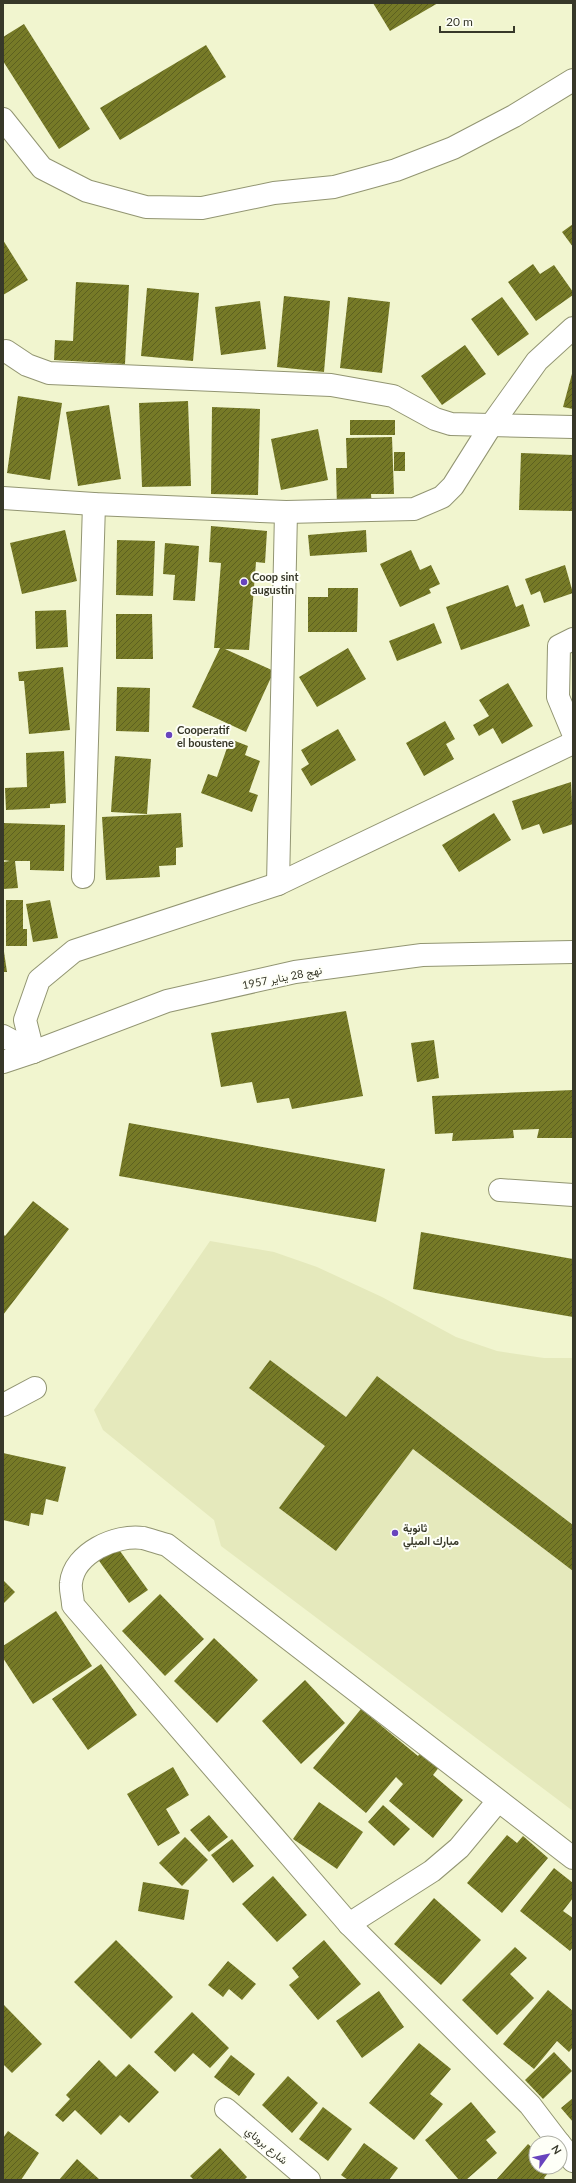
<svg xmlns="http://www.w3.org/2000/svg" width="576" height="2183" font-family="Lato,Vazirmatn,sans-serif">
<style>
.built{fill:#e5e9bc}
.building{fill:url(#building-hatch)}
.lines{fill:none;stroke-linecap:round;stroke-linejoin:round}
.minor-casing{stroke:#929572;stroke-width:24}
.minor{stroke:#fff;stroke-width:22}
.poi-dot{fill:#6844bd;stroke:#fefff7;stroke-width:1.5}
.labels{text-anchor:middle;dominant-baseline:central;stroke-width:4;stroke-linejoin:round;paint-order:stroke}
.poi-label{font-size:11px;font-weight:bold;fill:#373829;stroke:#fefff7;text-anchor:start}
.street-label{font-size:11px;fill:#373829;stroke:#fefff7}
</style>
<defs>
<pattern id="building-hatch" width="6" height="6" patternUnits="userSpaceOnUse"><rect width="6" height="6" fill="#767a27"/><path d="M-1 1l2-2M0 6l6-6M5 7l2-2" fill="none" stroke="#5c6020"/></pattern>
</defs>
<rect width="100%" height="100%" fill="#f1f5cf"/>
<path class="built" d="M210,1241L274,1252L317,1267L382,1297L456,1337L497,1351L544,1358H573V1811L221,1546L214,1520L103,1430L94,1410Z"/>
<g class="building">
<path d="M373,3H438L390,31Z"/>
<path d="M24,24L90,129L59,149L3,61V37Z"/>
<path d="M206,45L226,77L120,140L100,108Z"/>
<path d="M573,224V247L562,232Z"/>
<path d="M3,240L28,280L3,295Z"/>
<path d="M533,264L540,274L554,265L573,292V295L536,321L508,282Z"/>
<path d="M76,282L129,285L125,364L54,360L55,340L73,341Z"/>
<path d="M147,288L199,293L193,361L141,356Z"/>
<path d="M284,296L330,301L324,372L277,367Z"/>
<path d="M348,297L390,302L382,373L340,368Z"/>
<path d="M502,297L529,334L498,356L471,319Z"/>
<path d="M260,301L266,349L221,355L215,307Z"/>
<path d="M465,345L486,374L442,405L421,376Z"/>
<path d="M573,370V409L563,407Z"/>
<path d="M18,396L62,403L50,480L7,473Z"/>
<path d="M188,401L191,486L142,487L139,403Z"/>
<path d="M109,405L121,479L78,486L66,412Z"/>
<path d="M212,407L260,409L258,495L211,494Z"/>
<rect x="350" y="420" width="45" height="15"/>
<path d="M318,429L328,480L281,490L271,439Z"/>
<path d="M392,437L394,494H371L372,507L337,508L336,468H347L346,438Z"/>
<rect x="394" y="452" width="11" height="19"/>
<path d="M521,453L573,455V511L519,510Z"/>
<path d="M211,526L267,531L265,563L256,562L249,650L225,649L274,671L246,732L192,707L220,648H214L221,563L209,562Z"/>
<path d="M65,530L77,581L22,594L10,543Z"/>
<path d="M366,530L367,552L310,556L308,535Z"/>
<path d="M117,540L155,541L153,596L116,595Z"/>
<path d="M165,543L199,546L195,601L173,600L175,575L163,574Z"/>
<path d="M411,550L420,570L431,565L440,584L429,589L431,593L400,607L380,564Z"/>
<path d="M565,565L573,593L544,603L540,591L531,595L525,579Z"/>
<path d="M508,585L516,607L523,604L530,626L461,650L446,607Z"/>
<path d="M328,588H358L357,632H308V597H328Z"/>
<path d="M66,610L68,647L36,649L35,611Z"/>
<path d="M116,614H152L153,659H116Z"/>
<path d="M434,623L442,643L397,661L389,641Z"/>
<path d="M348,648L366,679L317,707L299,677Z"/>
<path d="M63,667L70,730L29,734L24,681H19L18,672Z"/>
<path d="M508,683L533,726L502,744L493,728L479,736L473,725L489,716L479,700Z"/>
<path d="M117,687L150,688L149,732L116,731Z"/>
<path d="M445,721L455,739L446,744L454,759L424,776L406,743Z"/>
<path d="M338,729L356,760L311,786L301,769L309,764L301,750Z"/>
<path d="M230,739L248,746L245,755L260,761L249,792L258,795L252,812L201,793L208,774L217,777Z"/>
<path d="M64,751L66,803L50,804V808L6,810L5,788L27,787L26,753Z"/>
<path d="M115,756L151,759L147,814L111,812Z"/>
<path d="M571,782L573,824L543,834L539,824L522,830L512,801Z"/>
<path d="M181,813L183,847L176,848V865L159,866L160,877L106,880L102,817Z"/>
<path d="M494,813L511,840L459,872L442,845Z"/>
<path d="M3,823L65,825L64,871L30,870V861H15L18,888L3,889V862L10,861L3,860Z"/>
<path d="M6,900H23V929H27V946H6Z"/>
<path d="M50,900L58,938L33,942L26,904Z"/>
<path d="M3,945L7,972H3Z"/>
<path d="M346,1011L363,1096L292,1109L289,1098L257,1103L252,1082L221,1087L211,1033Z"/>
<path d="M434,1040L439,1078L417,1082L411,1043Z"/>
<path d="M573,1090V1138H537L539,1129L513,1130L514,1138L452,1141L453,1133L435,1134L432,1096Z"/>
<path d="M129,1123L385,1169L376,1222L119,1176Z"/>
<path d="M33,1201L69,1229L3,1315V1234L5,1236Z"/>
<path d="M421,1232L573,1259V1317L413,1289Z"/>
<path d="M270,1360L346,1417L377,1376L573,1525V1571L413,1449L336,1551L279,1508L325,1446L249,1388Z"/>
<path d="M3,1453L66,1467L58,1502L46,1499L43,1515L31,1513L29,1526L3,1520Z"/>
<path d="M115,1544L148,1590L129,1603L97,1558Z"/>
<path d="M3,1580L15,1592L3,1604Z"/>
<path d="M160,1594L204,1639L165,1676L122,1631Z"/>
<path d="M56,1611L92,1666L33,1704L3,1658V1646Z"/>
<path d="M214,1638L258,1680L217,1723L174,1681Z"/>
<path d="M101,1664L137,1715L88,1750L52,1699Z"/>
<path d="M305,1680L345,1723L301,1764L262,1721Z"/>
<path d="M361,1709L418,1756L422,1751L440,1766L433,1775L463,1800L433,1838L389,1801L403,1784L396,1777L366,1813L313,1768Z"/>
<path d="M173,1767L189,1795L166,1809L180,1833L158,1846L127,1794Z"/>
<path d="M319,1802L363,1832L337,1869L293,1839Z"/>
<path d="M383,1805L410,1829L394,1846L368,1822Z"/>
<path d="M209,1815L228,1837L209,1852L190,1830Z"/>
<path d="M507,1835L517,1843L523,1836L548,1858L502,1913L467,1883Z"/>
<path d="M185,1837L208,1860L182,1886L159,1863Z"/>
<path d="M232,1839L254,1866L233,1883L211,1855Z"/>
<path d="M554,1868L573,1883V1898L563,1911L573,1918V1947L570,1951L520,1911Z"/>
<path d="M273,1876L307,1915L277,1942L242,1904Z"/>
<path d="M143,1882L189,1890L184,1920L138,1911Z"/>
<path d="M434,1898L481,1940L441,1985L394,1944Z"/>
<path d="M116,1940L173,1997L131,2039L74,1982Z"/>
<path d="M324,1940L361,1984L318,2020L289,1985L299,1977L292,1968Z"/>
<path d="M515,1947L527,1958L510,1974L534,1998L497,2035L462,2000Z"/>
<path d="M228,1961L256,1984L242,2000L229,1989L223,1997L208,1985Z"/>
<path d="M548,1990L573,2011V2047L569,2052L557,2041L534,2069L503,2044Z"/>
<path d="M379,1991L404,2027L362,2058L336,2021Z"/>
<path d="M3,2004L42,2044L12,2073L3,2064Z"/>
<path d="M192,2012L229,2048L210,2068L193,2053L175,2072L154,2052Z"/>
<path d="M419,2043L451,2069L430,2094L443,2104L414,2140L369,2103Z"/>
<path d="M554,2052L572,2071L543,2099L525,2080Z"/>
<path d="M231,2055L255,2074L239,2096L214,2077Z"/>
<path d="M99,2060L116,2077L129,2064L159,2092L129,2123L120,2115L101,2135L75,2110L63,2122L55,2115L70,2099L66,2095Z"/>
<path d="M288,2076L318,2103L292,2133L262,2105Z"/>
<path d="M573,2098V2122L561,2108Z"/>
<path d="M471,2102L496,2132L486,2140L497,2153L466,2180H459L425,2140Z"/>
<path d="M323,2107L352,2129L328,2161L299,2139Z"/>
<path d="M8,2131L39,2153L21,2180H3V2138Z"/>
<path d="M364,2143L398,2168L389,2180H348L341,2175Z"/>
<path d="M528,2144L536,2151V2167H553L544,2178L546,2180H496Z"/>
<path d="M220,2148L247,2177L244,2180H194L190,2176Z"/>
<path d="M77,2159L100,2180H59Z"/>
</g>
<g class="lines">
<defs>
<g id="minor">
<path d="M3,119L42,168L87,191L146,207L202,208L274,193L334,187L396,170L453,148L514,116L573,80"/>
<path d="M6,351L27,365L49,373L331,385L393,396L435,419L451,424L573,427"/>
<path d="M3,498L94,504L286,512L414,509L442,497L453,486L492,424L537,361L573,328"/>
<path d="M573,639L559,646L558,697L573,733"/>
<path d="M83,877L94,504"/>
<path d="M278,884L286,512"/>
<path d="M3,1036L33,1052"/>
<path d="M33,1052L25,1020L39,980L74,951L278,884L573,743"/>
<path d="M3,1062L33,1052L167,1001L295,972L422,955L573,952"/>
<path d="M500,1190L573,1195"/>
<path d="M3,1405L35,1388"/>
<path d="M349,1924L432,1871L459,1848L498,1801"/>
<path d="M226,2109L309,2180"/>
<path d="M559,2143L530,2105L349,1924L73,1605C73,1598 70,1590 71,1583C74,1553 116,1534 143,1538C151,1540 159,1543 167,1545L573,1858"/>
<path d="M560,2144L573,2161"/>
</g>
</defs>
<use href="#minor" class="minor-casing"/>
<use href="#minor" class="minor"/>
</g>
<g class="poi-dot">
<circle cx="244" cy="582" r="4"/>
<circle cx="169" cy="735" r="4"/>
<circle cx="395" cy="1533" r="4"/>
</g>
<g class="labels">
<g class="poi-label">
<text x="252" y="576">Coop sint<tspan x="252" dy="13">augustin</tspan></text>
<text x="177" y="729">Cooperatif<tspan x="177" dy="13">el boustene</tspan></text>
<text x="403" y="1527">ثانوية<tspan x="403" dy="13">مبارك الميلي</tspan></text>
</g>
<g class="street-label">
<text transform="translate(282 977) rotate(-11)">نهج 28 يناير 1957</text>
<text transform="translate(267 2145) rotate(40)">شارع بروناي</text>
</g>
</g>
<rect width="576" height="2183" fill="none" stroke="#373829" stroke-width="8"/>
<g transform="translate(548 2155) rotate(57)"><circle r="19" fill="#fefff7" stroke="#aeafa5"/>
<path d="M0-3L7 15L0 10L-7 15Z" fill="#6844bd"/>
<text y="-6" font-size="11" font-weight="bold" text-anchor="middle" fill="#373829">N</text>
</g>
<path d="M440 26v6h74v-6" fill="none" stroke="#373829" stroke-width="2"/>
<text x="446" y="26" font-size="12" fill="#373829" stroke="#fefff7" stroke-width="3" paint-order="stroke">20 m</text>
</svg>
